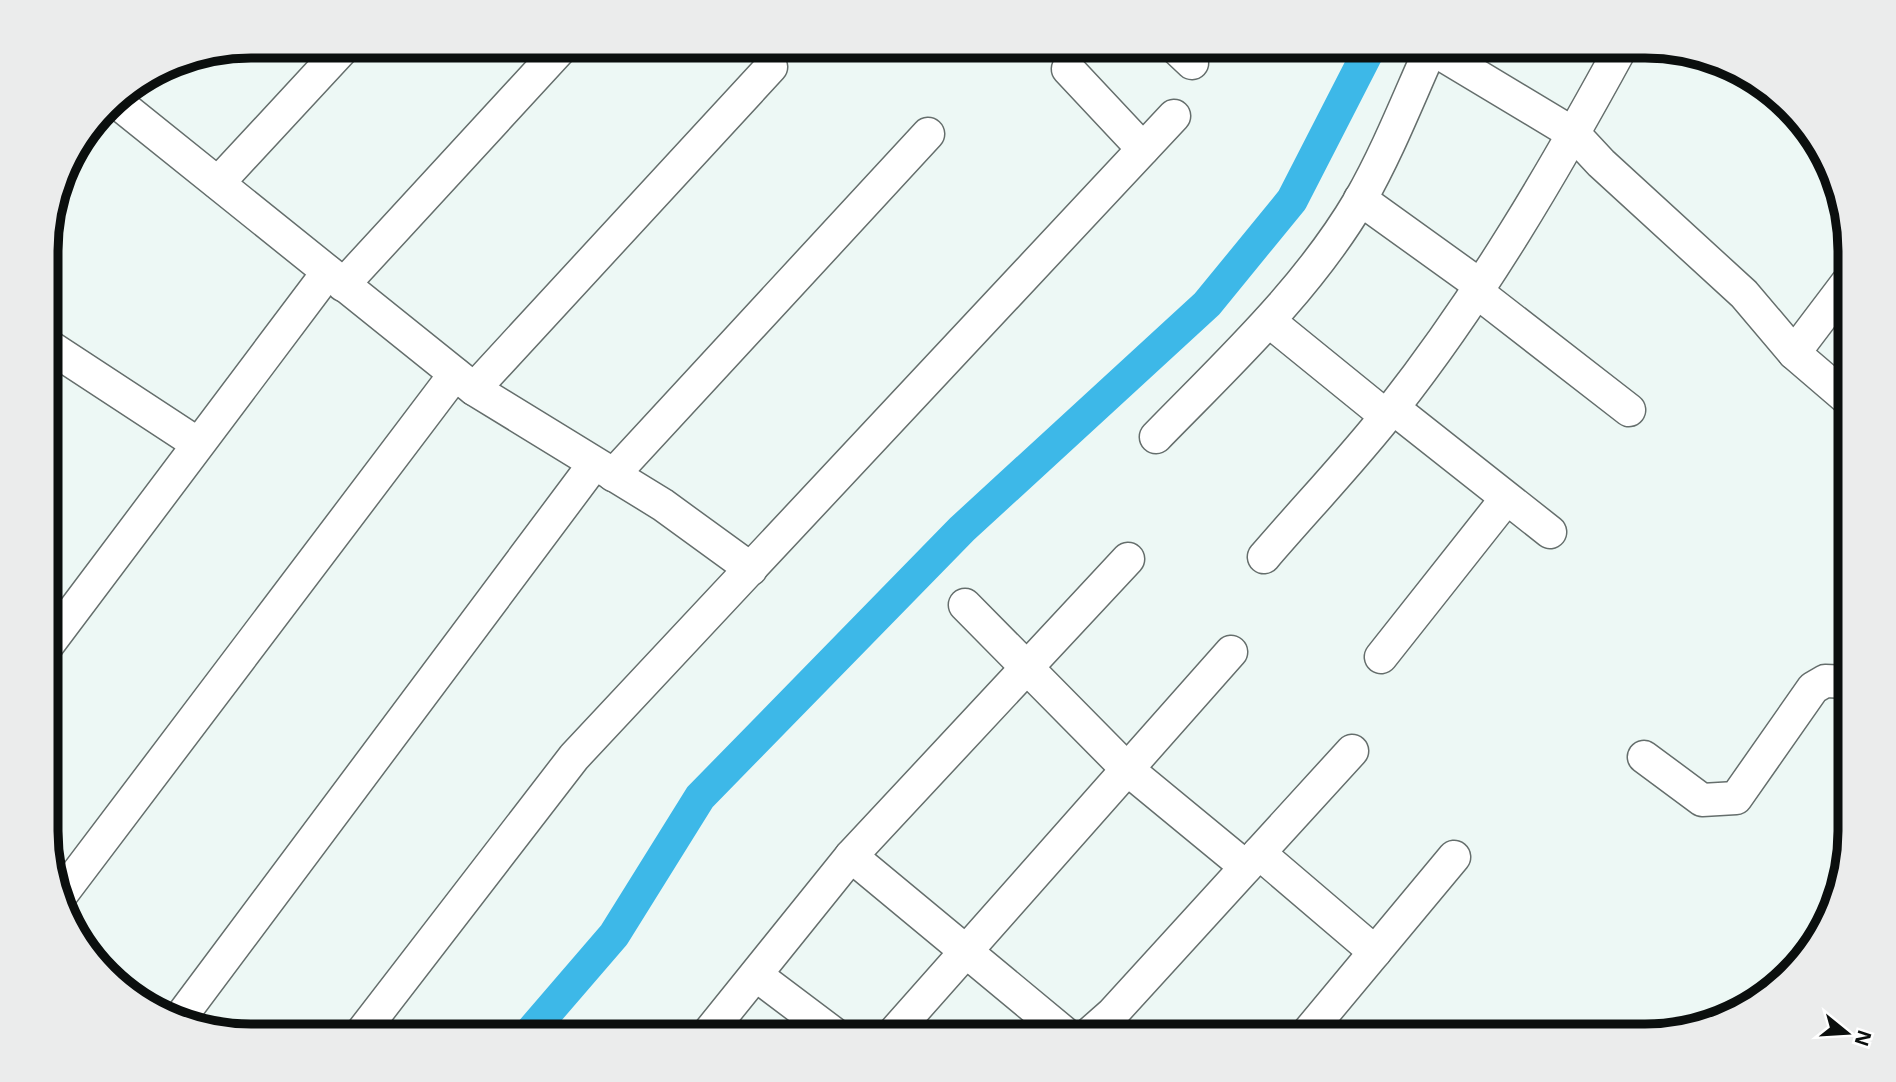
<svg xmlns="http://www.w3.org/2000/svg" width="1896" height="1082" font-family="'Noto Sans',sans-serif">
<style>
.lines{fill:none;stroke-linecap:round;stroke-linejoin:round}
.canal{stroke:#3db8e8;stroke-width:32}
.minor-casing{stroke:#656e6c;stroke-width:35}
.minor{stroke:#fff;stroke-width:32}
.rim{fill:none;stroke:#0b0f0e;stroke-width:9}
</style>
<rect width="100%" height="100%" fill="#edf8f5"/>
<g class="lines">
<path class="canal" d="M527,1036L614,935L700,797L962,529L1207,304L1292,200L1371,46"/>
<defs>
<g id="minor">
<path d="M1174,46L1192,63"/>
<path d="M1431,48L1574,134L1601,163L1744,294L1794,353L1850,401"/>
<path d="M1068,69L1143,149"/>
<path d="M113,99L474,389L663,505L751,569"/>
<path d="M218,183L345,46"/>
<path d="M1360,199L1481,286"/>
<path d="M343,285L563,46"/>
<path d="M1477,292L1629,410"/>
<path d="M1269,321L1386,416"/>
<path d="M47,345L198,444"/>
<path d="M1794,353L1847,283"/>
<path d="M474,389L771,67"/>
<path d="M1393,408L1550,532"/>
<path d="M1156,437C1228,363 1307,290 1360,200C1388,151 1409,97 1432,46"/>
<path d="M613,475L928,134"/>
<path d="M1264,557C1306,508 1352,460 1392,409C1481,296 1554,171 1622,46"/>
<path d="M965,605L1127,769L1246,867"/>
<path d="M47,646L328,272"/>
<path d="M1381,657L1506,499"/>
<path d="M1644,757L1702,800L1736,798L1813,688L1825,681L1850,682"/>
<path d="M1259,853L1375,952"/>
<path d="M851,856L1068,1036"/>
<path d="M61,895L455,374"/>
<path d="M756,975L837,1036"/>
<path d="M180,1018L594,464"/>
<path d="M359,1036L574,757L1174,116"/>
<path d="M706,1036L851,856L1128,559"/>
<path d="M891,1036L1231,652"/>
<path d="M1087,1036L1112,1014L1352,751"/>
<path d="M1305,1036L1454,857"/>
</g>
</defs>
<use href="#minor" class="minor-casing"/>
<use href="#minor" class="minor"/>
</g>
<path d="M0 0H1896V1082H0ZM251 58H1645A193 193 0 0 1 1838 251V831A193 193 0 0 1 1645 1024H251A193 193 0 0 1 58 831V251A193 193 0 0 1 251 58Z" fill="#ebecec" fill-rule="evenodd"/>
<path class="rim" d="M251 58H1645A193 193 0 0 1 1838 251V831A193 193 0 0 1 1645 1024H251A193 193 0 0 1 58 831V251A193 193 0 0 1 251 58Z"/>
<g transform="translate(1847 1033) rotate(108)" stroke="#ffffff" stroke-width="5" paint-order="stroke">
<path d="M0-5L12 26L0 18L-12 26Z" fill="#0b0f0e"/>
<text y="-10" font-size="19" font-weight="bold" text-anchor="middle" fill="#0b0f0e">N</text>
</g>
</svg>
